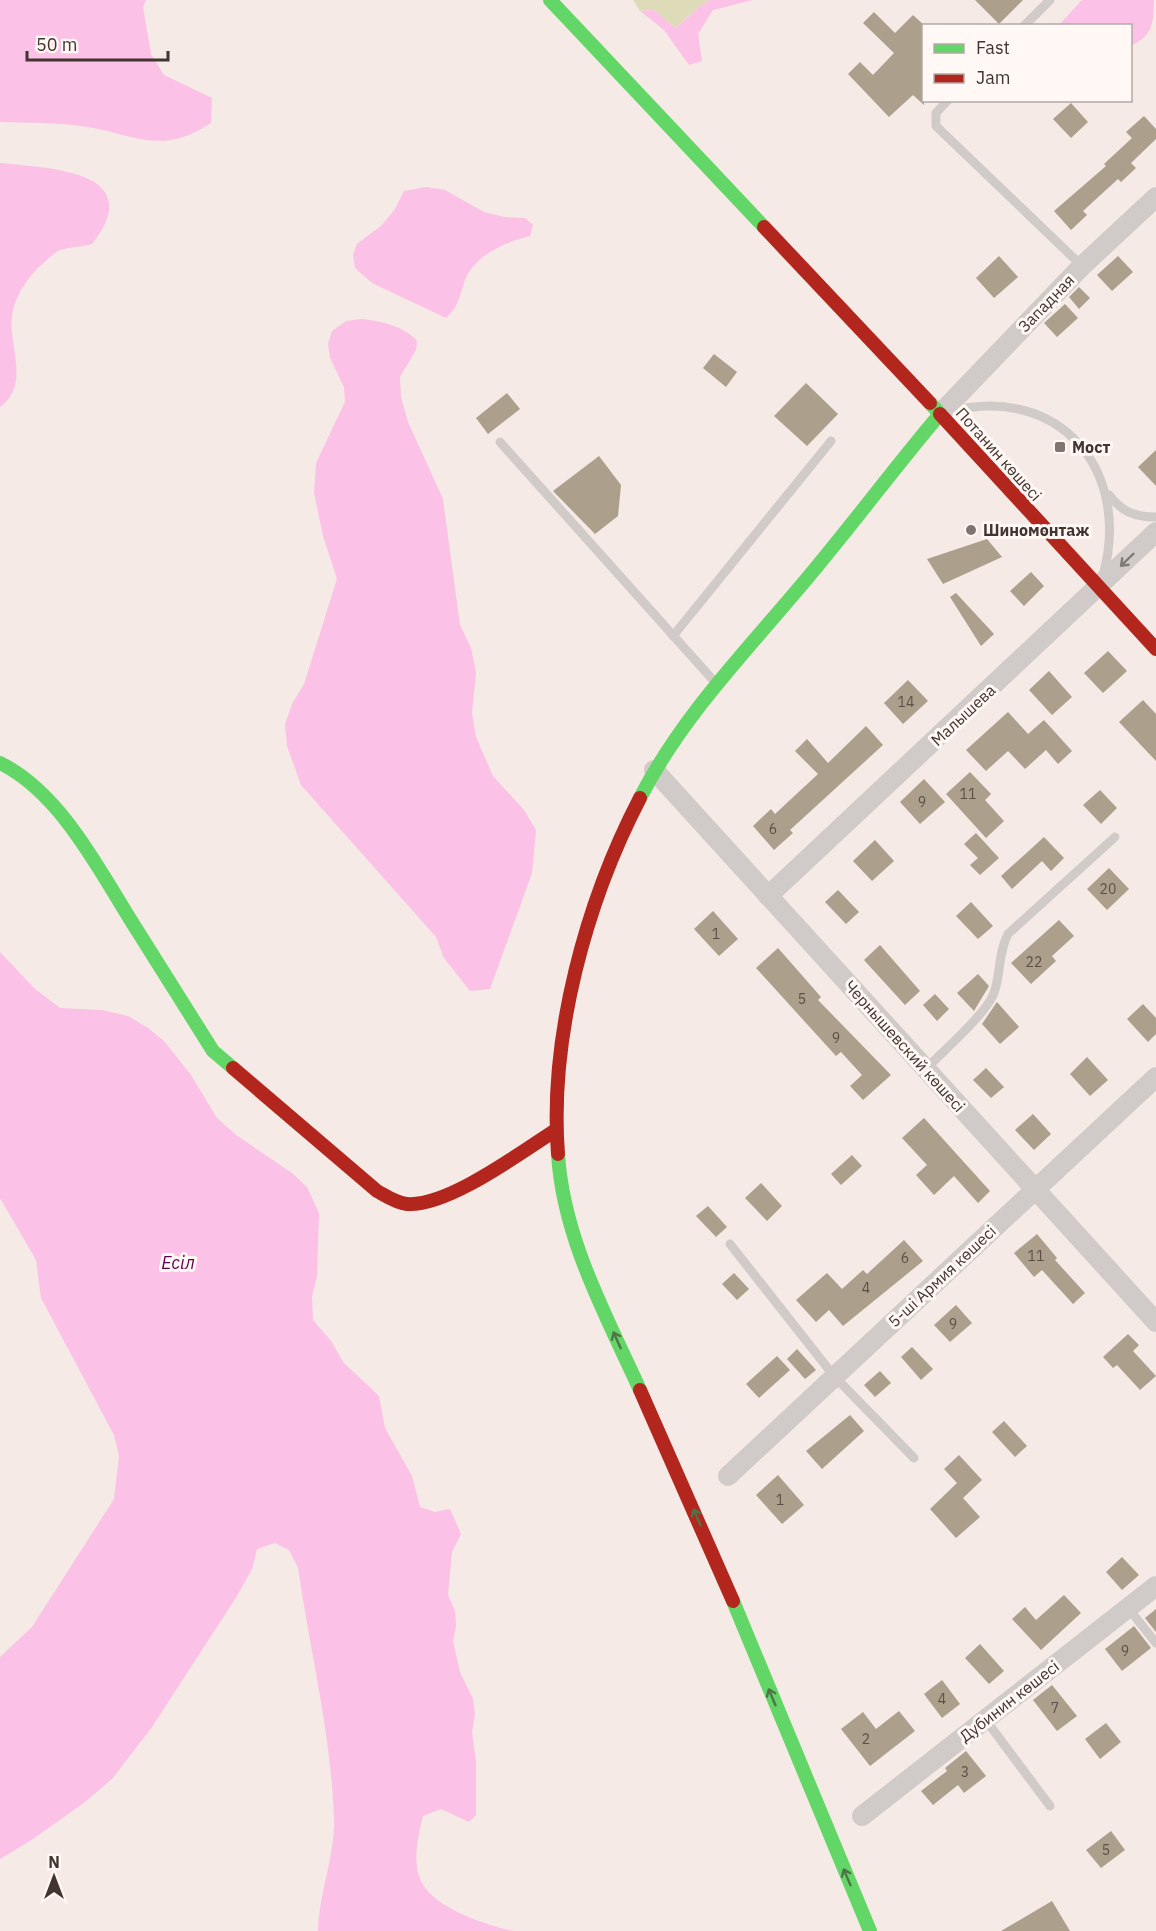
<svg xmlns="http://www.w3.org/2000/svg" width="1156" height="1931" font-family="'IBM Plex Sans',sans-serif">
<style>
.green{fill:#dedcb8}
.water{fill:#fbc1e6}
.building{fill:#ac9f8b}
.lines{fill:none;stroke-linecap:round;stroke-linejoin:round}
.lane{stroke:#d0cbc9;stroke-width:9}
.street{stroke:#d0cbc9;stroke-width:20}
.fast{stroke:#63d668;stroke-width:14}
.jam{stroke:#b3261e;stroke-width:14}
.oneway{stroke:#827874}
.oneway2{stroke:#4f7546}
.poi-dot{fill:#81746f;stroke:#fff8f5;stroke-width:2}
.labels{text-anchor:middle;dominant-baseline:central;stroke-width:6;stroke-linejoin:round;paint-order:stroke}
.number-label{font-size:14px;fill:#5c5046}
.street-label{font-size:16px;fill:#42352f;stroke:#fff8f5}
.poi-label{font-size:16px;font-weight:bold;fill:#42352f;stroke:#fff8f5;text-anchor:start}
.water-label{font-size:18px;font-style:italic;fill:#60024f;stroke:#fff8f5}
</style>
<rect width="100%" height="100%" fill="#f5eae5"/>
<path class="green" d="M633,0H710C696,7 687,19 675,28L654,10L640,11Z"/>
<g class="water">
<path d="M0,0H146L143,7L151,54L164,75L212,98L211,123C162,155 138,136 88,127C60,122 28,123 0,122Z"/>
<path d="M710,0H753L713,10L698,34L702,61L689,65L664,30L640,11L654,10L675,28C688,19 696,7 710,0Z"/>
<path d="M1082,0H1154C1153,24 1154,34 1131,46L1130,26L1059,25Z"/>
<path d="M0,163C47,168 150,170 92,244C82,247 69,247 60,250C52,254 45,262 38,268C26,280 14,298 12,316C8,346 31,384 0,407Z"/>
<path d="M426,187L445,190L484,212L505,217L525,218L533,225L530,236C505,242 475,255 465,280C460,295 458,308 446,318L372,283L355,268L353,255L357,244L382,225L395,209L404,191Z"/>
<path d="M362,319C381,321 404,326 417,341L416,350L400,377L401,397L408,422L443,499L460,625L471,648L476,673L472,713L476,737L493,776L524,810L536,830L532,873L490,989L470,991L444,958L436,937L301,785L287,746L285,724L292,704L304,684L337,579L323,536L314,493L316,463L345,402L344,387L330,358L328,344L332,331L346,321Z"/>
<path d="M0,952L34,988L60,1008L102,1010L128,1016L148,1028L164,1041L191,1075L217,1118L236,1135L292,1173L307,1187L319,1213L317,1276L312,1296L313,1320L331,1341L344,1363L379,1396L385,1428L412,1476L420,1507L435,1512L450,1509L461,1534L452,1552L448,1595L455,1611L456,1626L453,1641L460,1672L473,1699L475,1714L472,1732L476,1762V1815L469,1822L441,1809L423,1816C418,1836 412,1862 421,1881C433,1908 488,1926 514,1931H318C319,1893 335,1856 334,1818C331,1733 310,1651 298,1568L289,1550L275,1543L257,1549L252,1569L237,1596L152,1727L112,1779L85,1802L33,1839L0,1859V1657L32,1627L114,1499L119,1456L114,1435L41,1298L36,1260L0,1198Z"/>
</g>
<g class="building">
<path d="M975,0H1023L999,24Z"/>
<path d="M874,12L895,33L913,15L924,25V105L913,95L889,117L848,74L860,62L873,75L894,53L863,23Z"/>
<path d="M1071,103L1088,122L1071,138L1053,119Z"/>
<path d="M1144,116L1156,129V139L1131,163L1136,168L1121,182L1118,179L1083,211L1087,215L1071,230L1054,211L1106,166L1104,164L1132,138L1126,132Z"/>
<path d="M999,256L1018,277L994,298L976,278Z"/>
<path d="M1118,256L1133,272L1112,291L1097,275Z"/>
<path d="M1079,287L1090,298L1079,309L1069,297Z"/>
<path d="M1065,304L1078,318L1057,337L1044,323Z"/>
<path d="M714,354L737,372L726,387L703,368Z"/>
<path d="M806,383L838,414L807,446L774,416Z"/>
<path d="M507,393L520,409L488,434L476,418Z"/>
<path d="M1156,450V486L1138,467Z"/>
<path d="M599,456L621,485L618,516L595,534L553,491Z"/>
<path d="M987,539L1002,557L943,584L927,559Z"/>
<path d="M1031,572L1044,586L1024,606L1010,591Z"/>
<path d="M956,593L994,634L981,646L950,597Z"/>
<path d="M1108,651L1127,671L1103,693L1084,673Z"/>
<path d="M1049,671L1072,697L1052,715L1029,690Z"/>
<path d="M908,680L928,701L903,724L884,703Z"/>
<path d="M1143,700L1156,714V761L1119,722Z"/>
<path d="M1008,712L1028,734L1044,720L1072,751L1058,764L1046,750L1025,769L1008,751L986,771L966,750Z"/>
<path d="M866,726L883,745L790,830L793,833L774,850L753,826L771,809L775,814L818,774L795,751L807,739L828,763Z"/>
<path d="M970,772L991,794L985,800L1004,821L986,838L946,794Z"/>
<path d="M924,779L945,802L920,824L900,802Z"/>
<path d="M1100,790L1117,808L1101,824L1083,805Z"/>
<path d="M976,833L999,858L980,875L970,865L978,858L964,844Z"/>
<path d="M1044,837L1064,858L1051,871L1042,861L1012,889L1001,876Z"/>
<path d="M875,840L894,861L872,881L853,861Z"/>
<path d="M1109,868L1129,889L1107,910L1087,889Z"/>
<path d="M838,890L859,912L846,924L825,902Z"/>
<path d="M971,902L993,926L978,939L956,916Z"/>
<path d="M713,911L738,939L719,956L694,929Z"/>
<path d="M1059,920L1074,936L1052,956L1056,961L1031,984L1011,963Z"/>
<path d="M880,945L920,991L905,1005L864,960Z"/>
<path d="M778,948L821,997L818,1000L891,1075L863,1100L850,1086L862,1075L841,1052L836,1056L756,968Z"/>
<path d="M978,974L989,986L974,1011L957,993Z"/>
<path d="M935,994L949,1009L937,1021L923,1005Z"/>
<path d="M997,1002L1019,1027L1000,1044L982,1024Z"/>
<path d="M1143,1004L1156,1018V1034L1148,1042L1127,1019Z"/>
<path d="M1087,1057L1108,1080L1090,1096L1070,1074Z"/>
<path d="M986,1068L1004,1087L991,1098L973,1080Z"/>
<path d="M1033,1114L1051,1134L1034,1150L1015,1130Z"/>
<path d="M924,1118L990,1191L978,1203L954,1176L934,1195L916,1175L927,1165L902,1138Z"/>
<path d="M852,1155L862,1166L841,1185L831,1174Z"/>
<path d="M761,1183L782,1206L767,1221L745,1198Z"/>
<path d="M708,1206L727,1227L716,1237L696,1216Z"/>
<path d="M1037,1234L1057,1258L1055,1260L1085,1293L1073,1304L1042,1270L1034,1277L1014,1253Z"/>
<path d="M904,1240L923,1261L843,1326L829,1310L816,1322L796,1300L827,1273L842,1289L863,1270L867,1274Z"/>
<path d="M734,1273L749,1289L737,1300L722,1284Z"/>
<path d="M956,1305L972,1323L950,1342L934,1325Z"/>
<path d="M1128,1334L1139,1345L1133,1351L1156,1376L1140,1390L1117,1365L1113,1368L1103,1357Z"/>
<path d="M912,1347L933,1369L921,1380L901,1357Z"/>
<path d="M797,1349L816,1370L805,1379L787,1359Z"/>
<path d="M777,1356L790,1370L759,1398L746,1384Z"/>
<path d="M880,1371L891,1383L875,1397L864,1385Z"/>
<path d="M850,1415L864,1431L822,1469L806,1451Z"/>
<path d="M1004,1421L1027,1446L1015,1457L992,1432Z"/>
<path d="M959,1455L982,1480L963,1498L980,1517L956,1538L930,1509L957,1483L944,1469Z"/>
<path d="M778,1475L804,1505L782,1524L756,1495Z"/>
<path d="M1122,1557L1139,1575L1122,1590L1106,1572Z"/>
<path d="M1064,1595L1081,1613L1041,1650L1012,1619L1025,1607L1036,1620Z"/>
<path d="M1156,1609V1632L1145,1618Z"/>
<path d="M1134,1626L1151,1648L1122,1671L1105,1649Z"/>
<path d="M980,1644L1004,1671L989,1684L965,1658Z"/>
<path d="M942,1680L960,1704L942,1718L924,1694Z"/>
<path d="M1052,1685L1077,1716L1057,1731L1033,1700Z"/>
<path d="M899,1711L915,1731L870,1766L841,1729L863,1712L876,1729Z"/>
<path d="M1106,1723L1121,1742L1100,1759L1085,1739Z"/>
<path d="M966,1751L986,1776L964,1793L958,1785L933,1805L921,1791L947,1771L945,1768Z"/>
<path d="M1111,1831L1125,1850L1101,1868L1086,1850Z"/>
<path d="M1052,1901L1070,1931H1001Z"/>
</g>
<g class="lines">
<g class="lane">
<path d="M1024,26L1050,0"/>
<path d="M948,100L936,113V126L1082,266"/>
<path d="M948,412C1060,382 1134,472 1102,579"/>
<path d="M500,442L713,680"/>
<path d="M1109,495C1122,512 1135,517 1156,517"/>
<path d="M673,636L831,441"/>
<path d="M926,1069C943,1051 986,1014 994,993C1001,973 998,953 1008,934L1115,837"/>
<path d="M730,1244L834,1376L914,1458"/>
<path d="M1128,1608L1156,1643"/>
<path d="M985,1719L1050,1806"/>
</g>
<g class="street">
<path d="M940,414L1082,266L1156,197"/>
<path d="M654,770L1156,1322"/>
<path d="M768,896L1156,532"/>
<path d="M728,1476L1156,1077"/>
<path d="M862,1816L1156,1586"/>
</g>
<g class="fast">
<path d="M550,0L764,227"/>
<path d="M0,763C59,792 97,866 130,919C158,963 185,1007 213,1051L233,1068"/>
<path d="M640,798C680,720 738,660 793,595C844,536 890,473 940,414L930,403"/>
<path d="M558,1154C563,1238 606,1315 640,1390"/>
<path d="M733,1601L870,1931"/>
</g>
<g class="jam">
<path d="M764,227L930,403"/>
<path d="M940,414L1156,649"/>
<path d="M233,1068L377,1191C386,1196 396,1203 407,1204C448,1207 521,1152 556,1130"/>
<path d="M558,1154C549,1037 586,902 640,798"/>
<path d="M640,1390L733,1601"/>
</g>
</g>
<defs><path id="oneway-shaft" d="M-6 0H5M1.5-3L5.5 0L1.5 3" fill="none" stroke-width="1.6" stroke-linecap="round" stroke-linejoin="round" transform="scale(1.5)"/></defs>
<use class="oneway" href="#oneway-shaft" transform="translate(1127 560) rotate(136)"/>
<g class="oneway2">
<use href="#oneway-shaft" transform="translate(617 1340) rotate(-114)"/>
<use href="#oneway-shaft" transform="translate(697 1517) rotate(-113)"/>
<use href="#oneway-shaft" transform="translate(772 1697) rotate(-113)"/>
<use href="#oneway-shaft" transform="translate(847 1877) rotate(-113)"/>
</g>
<g class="poi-dot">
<rect x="1054" y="441" width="12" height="12" rx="3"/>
<circle cx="971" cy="530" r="6"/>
</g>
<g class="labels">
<g class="number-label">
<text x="906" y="702">14</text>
<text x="968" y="794">11</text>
<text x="922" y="802">9</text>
<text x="773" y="829">6</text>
<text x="1108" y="889">20</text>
<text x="716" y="934">1</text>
<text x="1034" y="962">22</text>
<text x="802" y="999">5</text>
<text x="836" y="1038">9</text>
<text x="1036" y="1256">11</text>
<text x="905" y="1258">6</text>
<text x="866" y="1288">4</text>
<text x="953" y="1324">9</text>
<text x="780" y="1500">1</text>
<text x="1125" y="1651">9</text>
<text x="942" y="1699">4</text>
<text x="1055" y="1708">7</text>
<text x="866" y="1739">2</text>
<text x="965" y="1772">3</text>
<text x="1106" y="1850">5</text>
</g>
<g class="street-label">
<text transform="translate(1046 303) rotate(-46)">Западная</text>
<text transform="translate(999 454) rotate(48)">Потанин көшесі</text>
<text transform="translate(963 715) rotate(-43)">Малышева</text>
<text transform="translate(905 1046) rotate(48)">Чернышевский көшесі</text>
<text transform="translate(942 1276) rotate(-43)">5-ші Армия көшесі</text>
<text transform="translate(1009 1701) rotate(-38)">Дубинин көшесі</text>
</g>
<g class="poi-label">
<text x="1072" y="447">Мост</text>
<text x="983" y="530">Шиномонтаж</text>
</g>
<g class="water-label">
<text x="178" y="1262">Есіл</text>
</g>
</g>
<rect x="922" y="24" width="210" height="78" fill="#fff8f5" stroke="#b3aaa6" stroke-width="1.5"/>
<rect x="934" y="44" width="30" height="9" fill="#63d668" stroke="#b3aaa6" stroke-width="1.5"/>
<text x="976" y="54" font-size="18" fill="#42352f">Fast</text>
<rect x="934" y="74" width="30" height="9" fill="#b3261e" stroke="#b3aaa6" stroke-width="1.5"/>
<text x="976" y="84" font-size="18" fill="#42352f">Jam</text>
<g transform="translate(54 1877)" stroke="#fff8f5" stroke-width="4.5" paint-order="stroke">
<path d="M0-4.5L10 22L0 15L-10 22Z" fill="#42352f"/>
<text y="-9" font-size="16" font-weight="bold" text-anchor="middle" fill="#42352f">N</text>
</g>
<path d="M27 51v9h141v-9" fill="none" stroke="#42352f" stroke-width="3"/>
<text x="36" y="51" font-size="18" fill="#42352f" stroke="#fff8f5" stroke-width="4.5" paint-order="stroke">50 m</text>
</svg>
